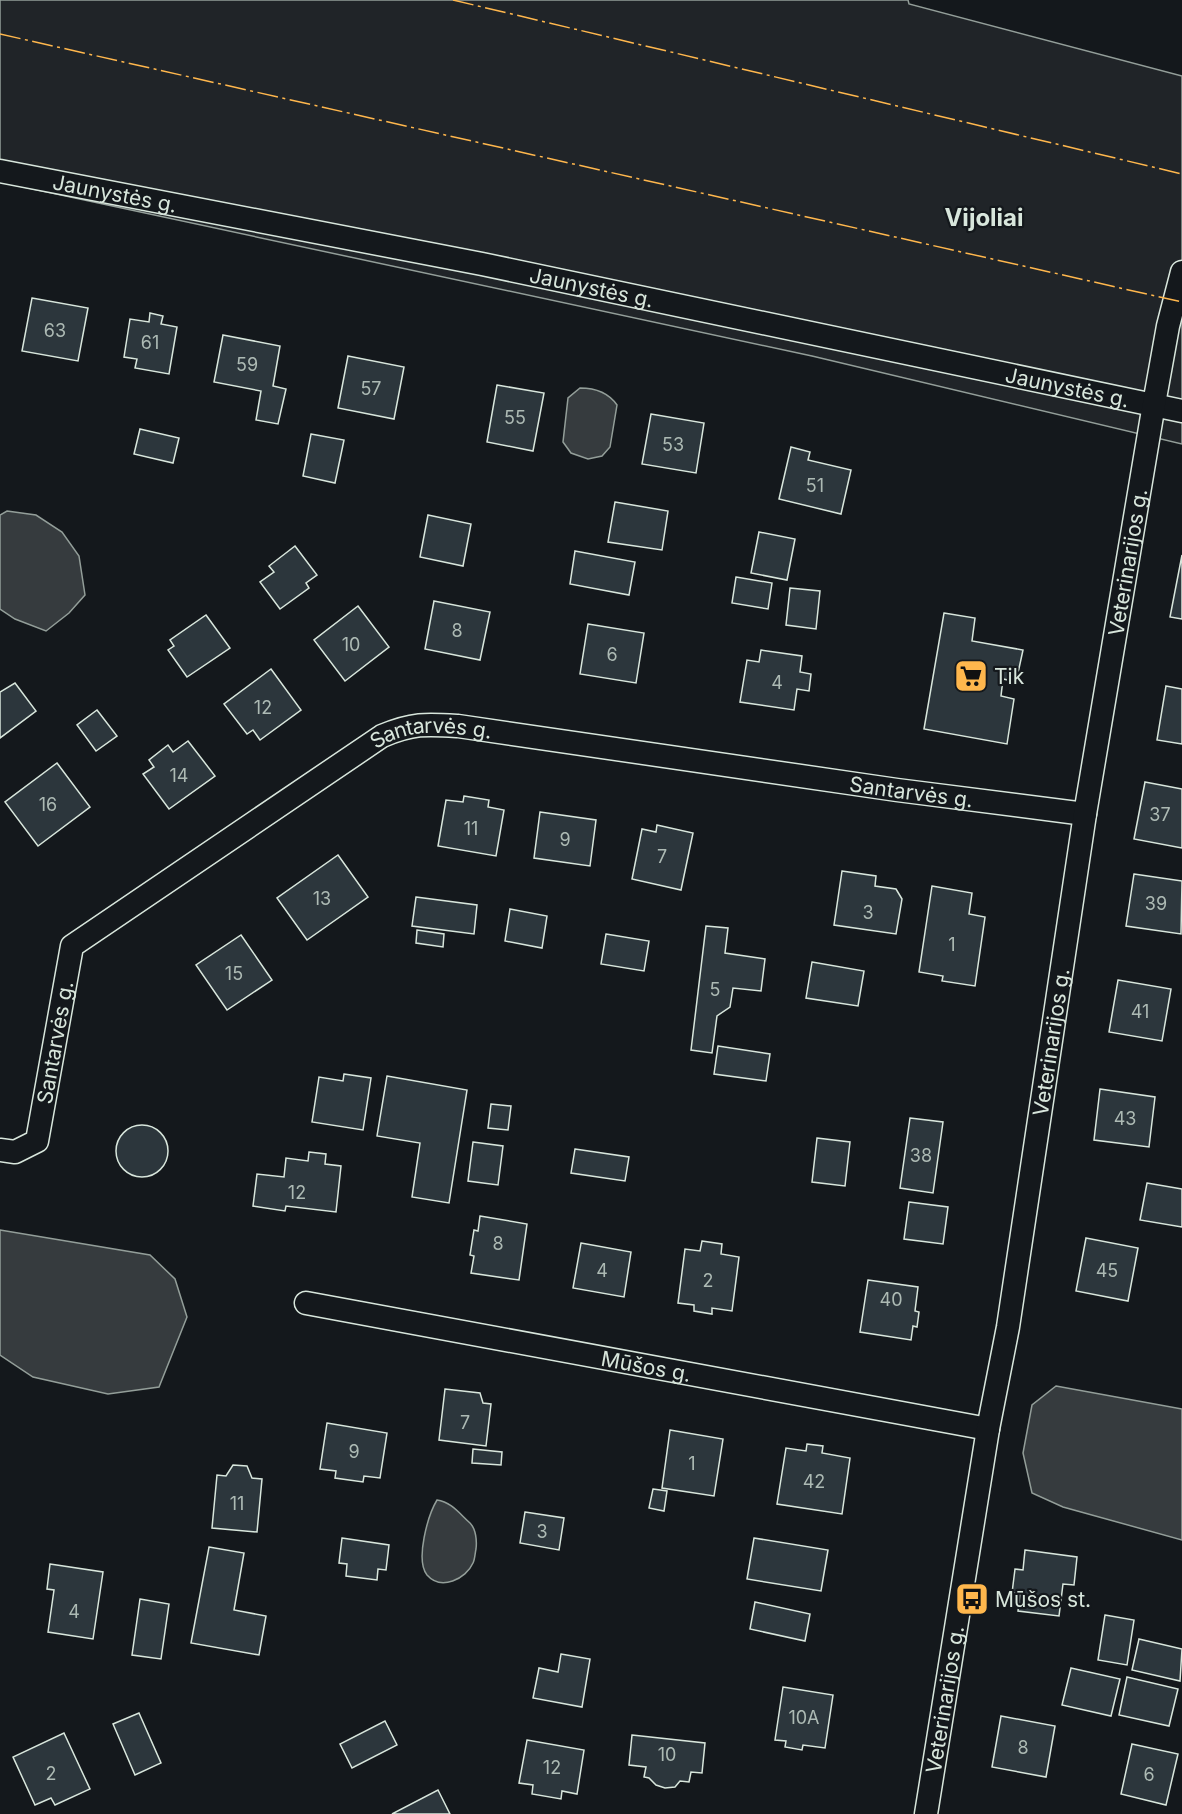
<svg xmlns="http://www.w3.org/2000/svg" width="1182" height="1814" font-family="Inter,sans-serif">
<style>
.green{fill:#202428;stroke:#939e99;stroke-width:1.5}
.water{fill:#363b3e;stroke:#939e99;stroke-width:1.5}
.building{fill:#2c363c;stroke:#d8e6dc;stroke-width:1.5}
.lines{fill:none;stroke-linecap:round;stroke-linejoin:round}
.minor-casing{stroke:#d8e6dc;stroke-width:25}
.minor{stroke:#14181c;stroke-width:22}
.power{stroke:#ffb74d;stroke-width:1.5;stroke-dasharray:21 4.5 3 4.5;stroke-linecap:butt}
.labels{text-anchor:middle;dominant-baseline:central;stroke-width:4.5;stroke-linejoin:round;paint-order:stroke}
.number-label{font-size:18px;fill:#adbab4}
.street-label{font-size:21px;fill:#d8e6dc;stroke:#14181c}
.poi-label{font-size:21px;fill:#d8e6dc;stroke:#14181c;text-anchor:start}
.quarter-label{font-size:24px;font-weight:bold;fill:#d8e6dc;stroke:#14181c}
</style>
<rect width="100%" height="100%" fill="#14181c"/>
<path class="green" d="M0,0H908L909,4L1182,76V444L812,356L0,182Z"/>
<g class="water">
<path d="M580,388C595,388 608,392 617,405L610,447L602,456L588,459L571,453L563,442L568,398Z"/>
<path d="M7,511L36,515L62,532L79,556L85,595L69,613L46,631L15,619L0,609V515Z"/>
<path d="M0,1230L150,1255L175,1279L187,1317L159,1387L108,1394L33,1377L0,1355Z"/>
<path d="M1056,1386L1182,1409V1540L1063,1507L1032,1493L1023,1453L1032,1405Z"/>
<path d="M437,1500C451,1502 459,1513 470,1523C476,1529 477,1541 476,1549C475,1553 475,1559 473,1563C466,1579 441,1591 427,1575C415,1560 428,1515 437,1500Z"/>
</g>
<g class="building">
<path d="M32,298L88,308L78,361L22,351Z"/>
<path d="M150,313L163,316L161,324L177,327L169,374L135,368L137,359L124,357L130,319L149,322Z"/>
<path d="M223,335L280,346L273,386L286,389L278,424L256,420L261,391L214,382Z"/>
<path d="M348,356L404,367L394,419L338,408Z"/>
<path d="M497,385L544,393L533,451L487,442Z"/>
<path d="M651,414L704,423L696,473L642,464Z"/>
<path d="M140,429L179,438L173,463L134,454Z"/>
<path d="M311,434L344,440L335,483L303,476Z"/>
<path d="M791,447L810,452L808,460L851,470L841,514L779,499Z"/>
<path d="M615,502L668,511L662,550L608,542Z"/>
<path d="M428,515L471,524L463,566L420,557Z"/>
<path d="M759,532L795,539L787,580L751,573Z"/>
<path d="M295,546L317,575L306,583L309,588L280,609L260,582L274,572L269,566Z"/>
<path d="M575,551L635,562L629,595L570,584Z"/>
<path d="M1182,555V619L1170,617Z"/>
<path d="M736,577L772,583L768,609L732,603Z"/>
<path d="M790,588L820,591L816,629L786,625Z"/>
<path d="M434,601L490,612L480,660L425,649Z"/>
<path d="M358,606L389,647L345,681L314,640Z"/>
<path d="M944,613L975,618L972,641L1023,650L1018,673L1010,671L1008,680L1003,679L1001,696L1014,699L1007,744L924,729Z"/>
<path d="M206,615L230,648L187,677L168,650L174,646L170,640Z"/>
<path d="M588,624L644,633L636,683L580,674Z"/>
<path d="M761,650L802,656L800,672L811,674L809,691L797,689L794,710L740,702L747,660L759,662Z"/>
<path d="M271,669L301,710L260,740L253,730L247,734L224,704Z"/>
<path d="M15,683L36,711L0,738V692Z"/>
<path d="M1166,686L1182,689V744L1157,740Z"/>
<path d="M97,710L117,736L96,751L77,725Z"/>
<path d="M188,741L215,776L169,809L143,774L154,767L149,760L168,745L173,752Z"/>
<path d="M57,763L90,807L38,846L5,802Z"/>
<path d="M1145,782L1182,789V848L1134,839Z"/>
<path d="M464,796L489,800L488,807L504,810L496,856L438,846L446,800L463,802Z"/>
<path d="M540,812L596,820L590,866L534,858Z"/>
<path d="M657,825L693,833L681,890L632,879L642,829L656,832Z"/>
<path d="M338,855L368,897L307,940L277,898Z"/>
<path d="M842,871L876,876L875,886L896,889L902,899L896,934L834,925Z"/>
<path d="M1134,874L1182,881L1181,934L1126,926Z"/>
<path d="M932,886L972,893L969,914L985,917L975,986L942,981L943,976L919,972Z"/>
<path d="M416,897L477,905L474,934L412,926Z"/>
<path d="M510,909L547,916L542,948L505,941Z"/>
<path d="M706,926L728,928L725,953L765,959L761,991L733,988L730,1007L717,1016L712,1053L691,1050Z"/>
<path d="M417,930L444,934L443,947L416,943Z"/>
<path d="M606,934L649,941L644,971L601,964Z"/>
<path d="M241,935L272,980L227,1010L196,965Z"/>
<path d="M812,962L864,971L858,1006L806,998Z"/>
<path d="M1118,980L1171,989L1162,1041L1109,1032Z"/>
<path d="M718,1046L770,1054L766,1081L714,1074Z"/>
<path d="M344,1074L371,1078L363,1130L312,1122L319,1077L343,1081Z"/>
<path d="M387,1076L467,1090L449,1203L412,1197L420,1143L377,1136Z"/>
<path d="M1100,1089L1155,1097L1149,1147L1094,1140Z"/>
<path d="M491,1104L511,1106L508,1130L488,1128Z"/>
<path d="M910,1118L943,1122L933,1193L900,1188Z"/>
<circle cx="142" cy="1151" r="26"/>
<path d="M817,1138L850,1142L845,1186L812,1182Z"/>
<path d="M473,1142L503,1146L498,1185L468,1181Z"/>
<path d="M575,1149L629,1157L625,1181L571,1173Z"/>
<path d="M309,1152L326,1154L325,1164L341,1166L336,1212L286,1206L285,1211L253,1206L257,1174L284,1177L286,1158L308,1161Z"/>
<path d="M1147,1183L1182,1189V1227L1140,1220Z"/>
<path d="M909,1202L948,1207L943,1244L904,1239Z"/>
<path d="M480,1216L527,1224L519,1280L471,1273L474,1256L470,1255L474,1230L478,1231Z"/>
<path d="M1086,1238L1138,1248L1128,1301L1076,1291Z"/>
<path d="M702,1241L722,1244L721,1254L739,1257L732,1311L712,1308V1314L694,1311V1305L678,1303L685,1249L700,1251Z"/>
<path d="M581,1243L631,1252L624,1297L573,1288Z"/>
<path d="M868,1280L918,1287L915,1311L919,1312L917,1327L913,1326L911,1340L860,1332Z"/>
<path d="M445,1389L480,1393L483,1403L491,1404L486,1446L439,1440Z"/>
<path d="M327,1423L387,1433L380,1478L364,1476L363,1482L335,1478L336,1471L320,1469Z"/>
<path d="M670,1430L723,1439L714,1496L662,1488Z"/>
<path d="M807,1444L823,1446L822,1453L850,1458L842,1514L777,1504L786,1448L806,1451Z"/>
<path d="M473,1449L502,1452L501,1465L472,1463Z"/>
<path d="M233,1465L247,1466L252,1478L262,1479L257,1532L212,1528L217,1475L226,1476Z"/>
<path d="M653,1489L667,1491L664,1511L649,1508Z"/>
<path d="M525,1512L564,1518L559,1550L520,1543Z"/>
<path d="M342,1538L389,1545L386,1570L378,1569L377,1580L346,1576L347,1564L339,1563Z"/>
<path d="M754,1538L828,1550L821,1591L747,1579Z"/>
<path d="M209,1547L244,1553L234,1610L266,1616L259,1655L191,1643Z"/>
<path d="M1025,1550L1077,1557L1074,1585L1063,1584L1059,1616L1018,1611L1020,1594L1012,1593L1015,1569L1023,1570Z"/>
<path d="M50,1564L103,1572L93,1639L48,1632L54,1590L47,1589Z"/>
<path d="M140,1599L169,1604L161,1659L132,1655Z"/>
<path d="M755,1602L810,1614L805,1641L750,1629Z"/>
<path d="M1105,1615L1134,1620L1127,1665L1098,1660Z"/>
<path d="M1139,1639L1182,1649L1180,1681L1132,1670Z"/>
<path d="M561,1654L590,1659L582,1707L533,1698L539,1668L558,1672Z"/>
<path d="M1071,1668L1120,1679L1111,1716L1062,1705Z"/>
<path d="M1127,1677L1178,1689L1169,1726L1119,1715Z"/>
<path d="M783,1687L833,1695L825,1748L803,1745L802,1750L785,1747L786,1741L775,1740Z"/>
<path d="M139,1713L161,1763L135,1775L113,1724Z"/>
<path d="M1001,1716L1055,1726L1046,1777L992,1767Z"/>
<path d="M385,1721L397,1745L352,1768L340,1744Z"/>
<path d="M64,1733L90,1789L55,1805L51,1798L35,1805L13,1757Z"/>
<path d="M632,1735L705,1743L702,1773L691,1772L689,1782L680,1781L675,1787L665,1788L656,1785L649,1778L644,1777L646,1767L629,1765Z"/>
<path d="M527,1740L584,1750L577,1794L562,1791L561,1799L532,1794L533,1785L519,1783Z"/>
<path d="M1132,1744L1178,1754L1166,1805L1121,1794Z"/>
<path d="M438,1790L450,1814H392Z"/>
</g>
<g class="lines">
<defs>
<g id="minor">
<path id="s1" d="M0,171L482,264L1182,411"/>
<path id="s2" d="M0,1150L15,1152L37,1141L72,946L382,736C413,723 426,724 458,726L897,790L1085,814"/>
<path id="s3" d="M306,1303L988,1429"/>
<path id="s4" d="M926,1814L988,1429L1008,1327L1085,814L1154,404L1168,326L1182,272"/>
</g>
</defs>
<use href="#minor" class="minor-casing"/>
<use href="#minor" class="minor"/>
<g class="power">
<path d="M453,0L1182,174"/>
<path d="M0,34L1182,302"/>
</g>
</g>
<defs>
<symbol id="supermarket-square" viewBox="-11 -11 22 22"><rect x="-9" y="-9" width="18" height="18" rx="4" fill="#ffb74d" stroke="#14181c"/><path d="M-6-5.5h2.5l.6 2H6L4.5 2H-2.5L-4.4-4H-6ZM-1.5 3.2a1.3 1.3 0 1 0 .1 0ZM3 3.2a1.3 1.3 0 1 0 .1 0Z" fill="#111"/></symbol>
<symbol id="bus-square" viewBox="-11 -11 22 22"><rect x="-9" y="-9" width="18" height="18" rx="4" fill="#ffb74d" stroke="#14181c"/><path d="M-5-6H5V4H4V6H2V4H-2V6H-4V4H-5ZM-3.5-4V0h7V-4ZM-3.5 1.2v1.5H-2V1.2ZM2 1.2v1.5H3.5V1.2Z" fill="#111"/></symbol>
</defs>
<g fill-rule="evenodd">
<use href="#supermarket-square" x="952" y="657" width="38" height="38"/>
<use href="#bus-square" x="953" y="1580" width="38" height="38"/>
</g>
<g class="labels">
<g class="number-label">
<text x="55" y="330">63</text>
<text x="150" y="342">61</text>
<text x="247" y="364">59</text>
<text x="371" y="388">57</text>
<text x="515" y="417">55</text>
<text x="673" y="444">53</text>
<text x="815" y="485">51</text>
<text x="457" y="630">8</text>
<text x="351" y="644">10</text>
<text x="612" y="654">6</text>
<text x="777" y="682">4</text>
<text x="263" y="707">12</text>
<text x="179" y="775">14</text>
<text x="48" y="804">16</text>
<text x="1160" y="814">37</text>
<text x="471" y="828">11</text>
<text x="565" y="839">9</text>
<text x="662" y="856">7</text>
<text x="322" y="898">13</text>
<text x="1156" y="903">39</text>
<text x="868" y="912">3</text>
<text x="952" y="944">1</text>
<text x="234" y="973">15</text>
<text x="715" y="989">5</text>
<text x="1140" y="1011">41</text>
<text x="1125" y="1118">43</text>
<text x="921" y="1155">38</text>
<text x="297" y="1192">12</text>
<text x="498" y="1243">8</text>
<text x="602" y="1270">4</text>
<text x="1107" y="1270">45</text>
<text x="708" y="1280">2</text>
<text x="891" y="1299">40</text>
<text x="465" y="1422">7</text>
<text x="354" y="1451">9</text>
<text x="692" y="1463">1</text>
<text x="814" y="1481">42</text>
<text x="237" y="1503">11</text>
<text x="542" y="1531">3</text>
<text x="74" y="1611">4</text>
<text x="804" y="1717">10A</text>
<text x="1023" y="1747">8</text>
<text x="667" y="1754">10</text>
<text x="552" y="1767">12</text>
<text x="51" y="1773">2</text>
<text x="1149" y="1774">6</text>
</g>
<g class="street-label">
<text stroke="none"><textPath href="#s1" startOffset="117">Jaunystės g.</textPath></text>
<text stroke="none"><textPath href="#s1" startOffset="603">Jaunystės g.</textPath></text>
<text stroke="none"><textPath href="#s1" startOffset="1089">Jaunystės g.</textPath></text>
<text stroke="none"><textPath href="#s4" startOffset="1268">Veterinarijos g.</textPath></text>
<text stroke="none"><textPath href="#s2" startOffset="662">Santarvės g.</textPath></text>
<text stroke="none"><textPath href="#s2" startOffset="1148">Santarvės g.</textPath></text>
<text stroke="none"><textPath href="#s4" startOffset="782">Veterinarijos g.</textPath></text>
<text stroke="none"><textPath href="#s2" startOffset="140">Santarvės g.</textPath></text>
<text stroke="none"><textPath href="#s3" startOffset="346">Mūšos g.</textPath></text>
<text stroke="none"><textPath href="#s4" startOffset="116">Veterinarijos g.</textPath></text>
</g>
<g class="poi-label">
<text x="994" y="676">Tik</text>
<text x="995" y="1599">Mūšos st.</text>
</g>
<g class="quarter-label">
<text x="984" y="217">Vijoliai</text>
</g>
</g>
</svg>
